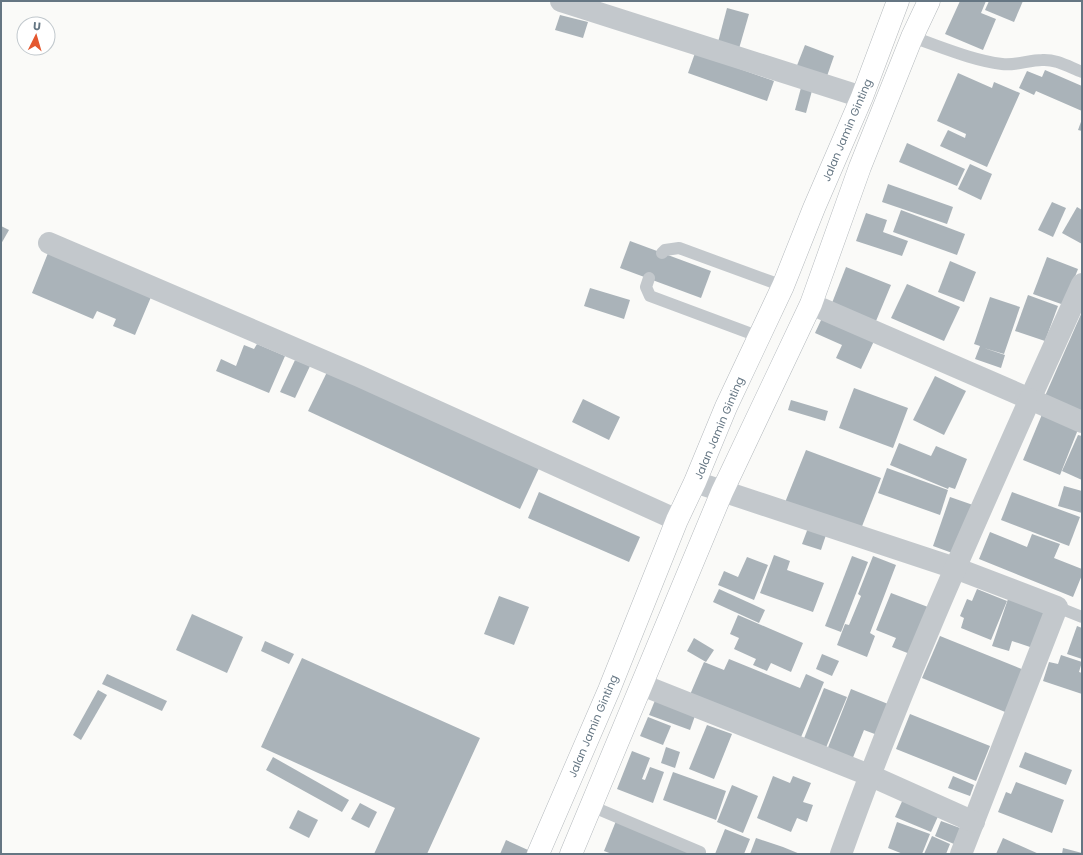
<svg xmlns="http://www.w3.org/2000/svg" width="1083" height="855" font-family="Poppins,sans-serif">
<style>
.building{fill:#aab3b9}
.lines{fill:none;stroke-linecap:round;stroke-linejoin:round}
.highway-casing{stroke:#b4b9bd;stroke-width:23}
.lane{stroke:#c3c8cc;stroke-width:12}
.street{stroke:#c3c8cc;stroke-width:22}
.highway{stroke:#fff;stroke-width:22}
.labels{text-anchor:middle;dominant-baseline:central;stroke-width:4;stroke-linejoin:round;paint-order:stroke}
.street-label{font-size:11px;fill:#657683;stroke:#fff}
</style>
<rect width="100%" height="100%" fill="#fafaf8"/>
<g class="building">
<path d="M960,1H986L981,13L996,19L983,50L945,34Z"/>
<path d="M989,1H1023L1014,22L985,10Z"/>
<path d="M727,8L749,14L738,52L717,46Z"/>
<path d="M560,15L588,22L583,38L555,30Z"/>
<path d="M805,45L834,56L826,79L796,68Z"/>
<path d="M695,53L774,81L767,101L688,73Z"/>
<path d="M1045,70L1082,86V111L1036,91L1034,95L1019,88L1027,71L1042,77Z"/>
<path d="M958,73L992,88L994,82L1020,93L987,167L940,146L948,130L965,138L966,134L937,121Z"/>
<path d="M802,84L813,87L806,113L795,110Z"/>
<path d="M1082,119V131L1078,130Z"/>
<path d="M907,143L965,169L957,186L899,162Z"/>
<path d="M970,164L992,174L981,200L958,189Z"/>
<path d="M888,184L953,207L947,224L882,202Z"/>
<path d="M1052,202L1066,208L1053,237L1038,230Z"/>
<path d="M1077,207L1082,210V244L1062,233Z"/>
<path d="M901,210L965,234L957,255L893,232Z"/>
<path d="M866,213L887,220L883,232L908,241L902,256L856,241Z"/>
<path d="M1,226L9,230L1,244Z"/>
<path d="M630,241L711,271L701,298L620,268Z"/>
<path d="M48,253L151,297L135,335L113,326L116,319L97,311L93,319L32,293Z"/>
<path d="M1047,257L1078,269L1064,305L1033,294Z"/>
<path d="M950,261L976,272L964,302L938,292Z"/>
<path d="M846,267L891,285L876,321L832,303Z"/>
<path d="M907,284L960,307L944,341L891,318Z"/>
<path d="M590,288L630,300L624,319L584,306Z"/>
<path d="M1028,295L1058,306L1045,341L1015,331Z"/>
<path d="M990,297L1020,307L1004,354L984,348L1005,355L1001,368L975,359L980,346L974,344Z"/>
<path d="M1082,312V412L1045,396Z"/>
<path d="M822,318L874,341L861,369L836,358L842,345L815,333Z"/>
<path d="M257,344L285,356L269,393L216,371L221,359L236,366L244,345L254,349Z"/>
<path d="M295,360L310,366L295,398L280,392Z"/>
<path d="M329,368L540,466L520,509L308,411Z"/>
<path d="M935,376L966,391L944,435L913,420Z"/>
<path d="M854,388L908,408L893,448L839,428Z"/>
<path d="M583,399L620,417L609,440L572,422Z"/>
<path d="M791,400L828,411L825,421L788,410Z"/>
<path d="M1043,412L1079,427L1060,475L1023,460Z"/>
<path d="M1078,435L1082,436V480L1062,471Z"/>
<path d="M899,443L931,456L936,446L967,459L955,489L949,487L948,489L890,465Z"/>
<path d="M806,450L881,478L859,534L784,505Z"/>
<path d="M887,468L948,490L940,515L878,493Z"/>
<path d="M1064,486L1082,491V513L1058,506Z"/>
<path d="M539,492L640,537L629,562L528,518Z"/>
<path d="M1012,492L1080,517L1069,546L1001,520Z"/>
<path d="M950,497L973,505L955,554L933,546Z"/>
<path d="M808,528L826,535L821,550L802,544Z"/>
<path d="M990,532L1027,547L1032,534L1060,544L1054,558L1082,569V575L1073,597L979,559Z"/>
<path d="M774,555L790,561L787,570L824,583L813,612L760,593Z"/>
<path d="M852,556L868,562L841,632L825,626Z"/>
<path d="M873,556L896,565L870,633L875,636L867,657L837,645L845,624L849,625L861,596L858,594Z"/>
<path d="M747,557L768,565L754,600L718,585L724,571L738,577Z"/>
<path d="M719,589L765,610L759,623L713,602Z"/>
<path d="M977,589L1007,601L991,640L961,628L964,618L960,616L967,599L972,601Z"/>
<path d="M891,593L928,607L910,654L892,647L896,638L876,630Z"/>
<path d="M499,596L529,607L514,645L484,634Z"/>
<path d="M1008,599L1051,614L1039,650L1012,641L1009,651L992,646Z"/>
<path d="M192,614L243,637L227,673L176,650Z"/>
<path d="M738,615L803,643L791,672L771,663L767,671L753,665L756,659L734,649L739,638L730,634Z"/>
<path d="M1077,626L1082,628V659L1067,654Z"/>
<path d="M940,636L1029,672L1010,714L922,678Z"/>
<path d="M694,638L714,650L706,662L687,651Z"/>
<path d="M265,641L294,654L289,664L261,651Z"/>
<path d="M822,654L839,661L832,676L816,669Z"/>
<path d="M1061,655L1082,662L1079,672L1082,673V694L1043,681L1049,662L1058,664Z"/>
<path d="M302,658L480,738L427,854H374L395,808L261,747Z"/>
<path d="M729,659L800,688L806,674L824,682L799,742L689,697L704,662L724,670Z"/>
<path d="M107,674L167,701L162,711L102,684Z"/>
<path d="M824,688L847,697L825,750L803,741Z"/>
<path d="M851,689L893,706L880,736L864,730L850,765L825,755Z"/>
<path d="M98,690L107,695L81,740L73,735Z"/>
<path d="M656,698L696,713L690,730L649,715Z"/>
<path d="M910,714L990,746L976,781L896,749Z"/>
<path d="M648,717L671,726L663,745L640,736Z"/>
<path d="M707,725L732,734L714,779L689,769Z"/>
<path d="M666,747L680,752L675,768L661,763Z"/>
<path d="M632,751L650,758L642,779L645,780L650,767L664,772L653,803L617,789Z"/>
<path d="M1025,752L1072,770L1066,785L1019,767Z"/>
<path d="M273,757L349,800L342,812L266,770Z"/>
<path d="M673,772L726,791L716,820L663,800Z"/>
<path d="M773,776L790,783L793,776L811,783L803,802L813,805L807,822L797,818L791,832L757,818Z"/>
<path d="M953,776L974,785L970,796L948,788Z"/>
<path d="M1016,782L1064,800L1052,833L998,812L1006,792L1011,794Z"/>
<path d="M732,785L758,796L743,833L717,822Z"/>
<path d="M904,797L940,812L931,832L895,817Z"/>
<path d="M360,803L377,812L369,828L351,819Z"/>
<path d="M298,810L318,820L309,838L289,828Z"/>
<path d="M616,821L701,854H612L604,851Z"/>
<path d="M941,821L960,828L954,844L935,836Z"/>
<path d="M897,822L930,834L922,854H903L888,848Z"/>
<path d="M725,829L750,839L744,854H715Z"/>
<path d="M932,836L950,844L946,854H924Z"/>
<path d="M756,838L783,847L800,854H750Z"/>
<path d="M1003,838L1039,854H996Z"/>
<path d="M506,840L528,850L526,854H500Z"/>
<path d="M1063,848L1082,853V854H1062Z"/>
</g>
<g class="lines">
<defs>
<g id="highway">
<path d="M538,854L609,690L677,520L695,482L726,407L783,286L814,208L862,97L898,1"/>
<path d="M571,854L722,492L811,304L860,167L912,37L929,1"/>
</g>
</defs>
<use href="#highway" class="highway-casing"/>
<g class="lane">
<path d="M912,37C942,47 971,60 1002,64C1015,66 1029,60 1042,60C1056,59 1069,67 1082,72"/>
<path d="M662,253L665,250L679,248L783,286"/>
<path d="M649,278L646,287L650,296L760,337"/>
<path d="M1057,607L1082,617"/>
<path d="M591,806L700,852"/>
</g>
<g class="street">
<path d="M561,1L862,97"/>
<path d="M49,243L359,376L677,520"/>
<path d="M811,304L1030,399L1082,284"/>
<path d="M695,482L955,568L1057,607L961,854"/>
<path d="M642,685L869,775L974,822"/>
<path d="M841,854C896,699 963,549 1030,399L1082,422"/>
</g>
<use href="#highway" class="highway"/>
</g>
<g class="labels">
<g class="street-label">
<text transform="translate(847 130) rotate(-67)">Jalan Jamin Ginting</text>
<text transform="translate(719 428) rotate(-67)">Jalan Jamin Ginting</text>
<text transform="translate(593 726) rotate(-67)">Jalan Jamin Ginting</text>
</g>
</g>
<rect width="1083" height="855" fill="none" stroke="#657683" stroke-width="4"/>
<g transform="translate(36 36) rotate(5)"><circle r="19" fill="#ffffff" stroke="#c1c8cd"/>
<path d="M0-3L7 15L0 10L-7 15Z" fill="#e4572e"/>
<text y="-6" font-size="11" font-weight="bold" text-anchor="middle" fill="#657683">U</text>
</g>
</svg>
